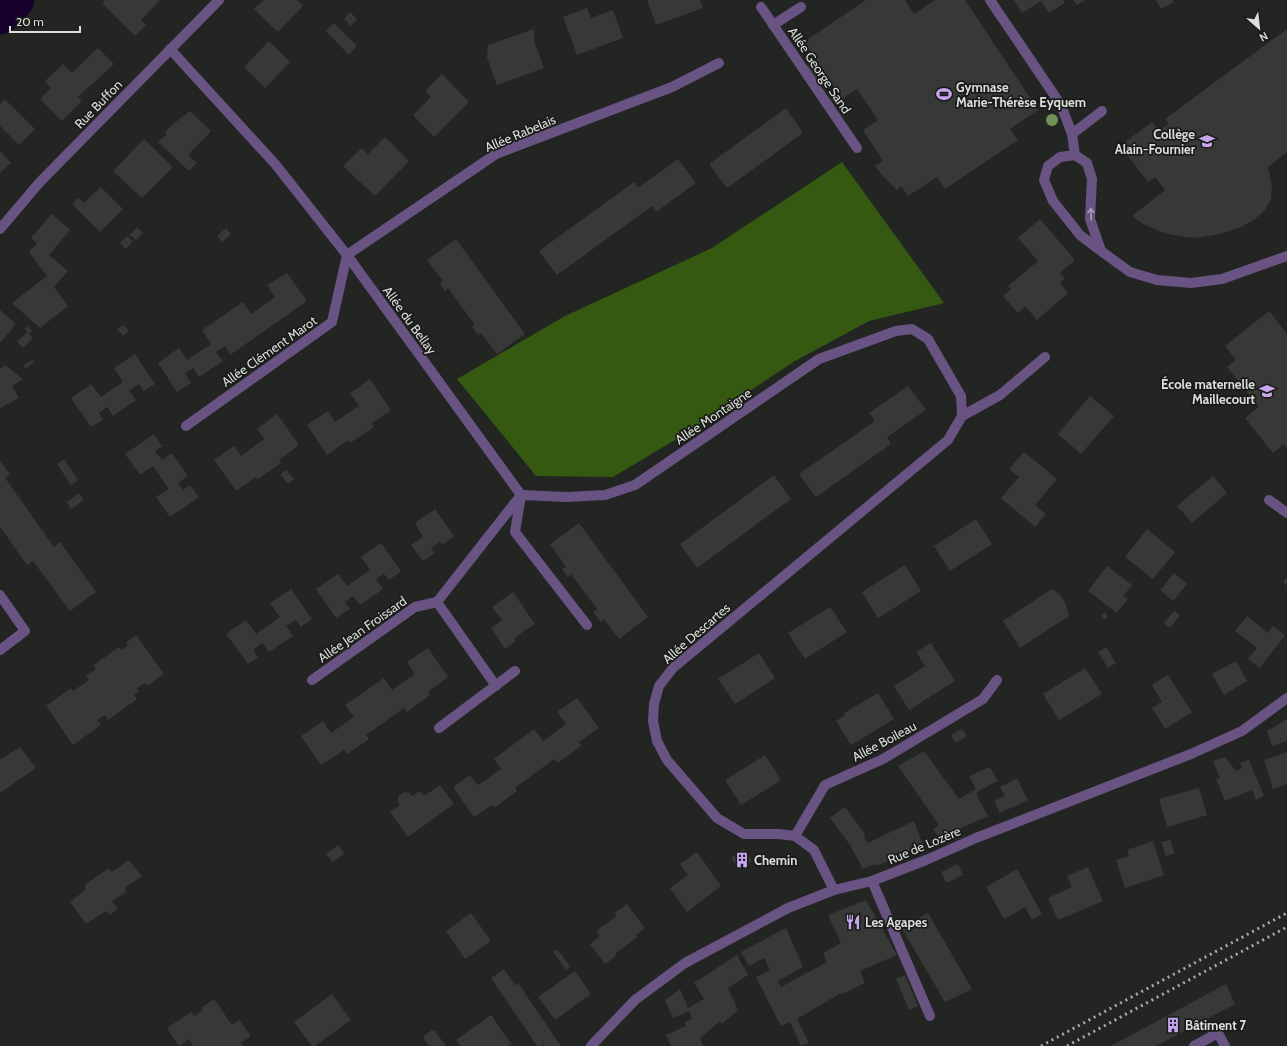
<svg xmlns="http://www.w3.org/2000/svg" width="1287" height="1046" font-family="Cabin,sans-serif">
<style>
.green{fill:#355910}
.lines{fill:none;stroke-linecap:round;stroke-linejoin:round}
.river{stroke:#16002b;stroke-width:42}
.building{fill:#373936}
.minor{stroke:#685383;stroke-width:10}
.rail{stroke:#a9aaa8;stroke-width:3;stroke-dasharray:2 4;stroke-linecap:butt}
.tree{fill:#719158}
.oneway{stroke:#a89fb4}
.labels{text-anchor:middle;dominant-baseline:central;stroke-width:3.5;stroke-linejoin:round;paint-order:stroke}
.street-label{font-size:13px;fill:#dddedc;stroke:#1a1c19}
.poi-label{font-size:13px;font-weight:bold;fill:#dddedc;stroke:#1a1c19;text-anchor:start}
</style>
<rect width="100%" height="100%" fill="#232522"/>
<path class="green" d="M842,162L944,303L869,321L795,361L675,440L613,477L536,476L457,379L565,316L712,248Z"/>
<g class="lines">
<path class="river" d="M0,13L13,0"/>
</g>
<g class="building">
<path d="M105,0H160L141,20L146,25L135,36L102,3Z"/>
<path d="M264,0H297L303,6L278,32L254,9Z"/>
<path d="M647,0H700L703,8L656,25Z"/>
<path d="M866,0H905L914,14L935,0H965L1038,110L1010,129L1018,140L945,189L937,177L908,196L901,186L897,190L881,174L875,166L883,161L863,130L878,120L857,89L842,99L829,79L820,86L807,67L816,60L804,42Z"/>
<path d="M1014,0H1063L1065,3L1049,13L1041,1L1022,13Z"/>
<path d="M1073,0H1085L1077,5Z"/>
<path d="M1156,0H1173L1174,2L1161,9Z"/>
<path d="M587,8L591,18L613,10L623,38L577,55L563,17Z"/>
<path d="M350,12L357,19L351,26L344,19Z"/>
<path d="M334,23L357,46L349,55L326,31Z"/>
<path d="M534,29V41L544,68L497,85L487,58L488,45Z"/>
<path d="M1287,29V152L1268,167L1272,186L1271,200L1264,211L1255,219L1241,227L1220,234L1194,238L1172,235L1159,231L1143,224L1132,216L1165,190L1155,177L1148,182L1120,146L1152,122L1159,130L1169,124L1165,119Z"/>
<path d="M269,41L290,62L265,88L244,67Z"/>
<path d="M98,48L114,64L78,97L82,101L62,121L40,99L51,88L45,81L63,64L72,73Z"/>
<path d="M442,74L469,102L434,137L413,115L431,97L425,91Z"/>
<path d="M5,99L35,129L19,145L0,126V104Z"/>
<path d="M786,108L803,133L727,188L709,164Z"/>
<path d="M190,111L211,131L188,155L197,163L189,171L158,142L167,134L165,132L173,124Z"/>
<path d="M385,137L409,161L375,196L343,166L362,148L368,154Z"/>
<path d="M144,139L173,167L142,198L113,171Z"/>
<path d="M0,151L11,163L0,173Z"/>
<path d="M678,159L696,183L656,212L652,206L557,275L539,251L634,182L638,188Z"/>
<path d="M101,187L123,209L100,232L72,204L78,198L84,203Z"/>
<path d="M52,214L70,230L49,255L68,271L54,287L68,306L40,328L12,303L47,276L29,252L37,243L31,238Z"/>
<path d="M1040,219L1075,260L1060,273L1065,278L1060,283L1068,293L1037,320L1025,306L1018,313L1003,296L1011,289L1008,286L1038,261L1018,238Z"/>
<path d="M137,227L143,233L136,240L130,235Z"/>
<path d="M226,228L231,234L222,242L217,236Z"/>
<path d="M127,236L133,241L126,249L120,243Z"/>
<path d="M456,239L525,334L497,354L481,333L478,335L472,327L475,325L448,288L445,291L440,284L443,281L427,260Z"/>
<path d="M287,273L307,301L230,355L225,346L216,352L223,361L199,377L193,368L185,374L191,383L177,392L158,363L179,348L187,360L211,344L202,330L243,302L251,314L275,297L267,285Z"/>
<path d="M0,310L16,324L0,343Z"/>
<path d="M1269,311L1287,334V447L1284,444L1273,453L1245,418L1259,407L1227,367L1236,360L1225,346Z"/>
<path d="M124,325L129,331L123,336L117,329Z"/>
<path d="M28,326L32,331L29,334L33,338L23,348L17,342L27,332L25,329Z"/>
<path d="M135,354L155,384L144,391L139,384L129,391L136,400L113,416L107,407L99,413L103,420L91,427L71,398L91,384L101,397L123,382L114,368Z"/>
<path d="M32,360L34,362L26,368L23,366Z"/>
<path d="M5,365L23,379L12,386L19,398L0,408V369Z"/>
<path d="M370,379L391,410L371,424L374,427L350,443L348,440L327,455L307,425L328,411L335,422L359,406L350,393Z"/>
<path d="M908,386L926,410L887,437L891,444L816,497L799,474L875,421L869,413Z"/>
<path d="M1090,396L1114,416L1081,454L1058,434Z"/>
<path d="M277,414L299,445L279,460L281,463L258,479L256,477L236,491L214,460L234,446L241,456L264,439L257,429Z"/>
<path d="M154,434L162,446L155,451L162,460L172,453L188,476L178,483L183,490L190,485L199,497L170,517L156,497L169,489L153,466L140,475L125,454Z"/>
<path d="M1024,452L1057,479L1035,505L1046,514L1035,527L1001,498L1019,477L1009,469Z"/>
<path d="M64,459L78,480L71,485L57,464Z"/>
<path d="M0,461L10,474L5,478L54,547L60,542L96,592L70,611L33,561L27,565L0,527Z"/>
<path d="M286,470L294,479L288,484L280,474Z"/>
<path d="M774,475L791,499L697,568L680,544Z"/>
<path d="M1213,476L1227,493L1192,523L1177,506Z"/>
<path d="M79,493L84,500L71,509L67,502Z"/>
<path d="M435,509L454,536L442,545L440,542L431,548L435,553L423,561L411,545L423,537L415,523Z"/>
<path d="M976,519L992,544L950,571L934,546Z"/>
<path d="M579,523L648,617L619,639L604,619L601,622L593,612L597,609L571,574L568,577L562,569L566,567L550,544Z"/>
<path d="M1147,529L1175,552L1153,579L1125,557Z"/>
<path d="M381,543L401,571L389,580L384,574L376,579L383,589L360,605L353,596L345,602L350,609L336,618L316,589L338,574L347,586L370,570L361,557Z"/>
<path d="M905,565L921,591L878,618L862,592Z"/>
<path d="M1107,566L1132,585L1123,596L1128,599L1117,613L1088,591Z"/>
<path d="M1174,573L1187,584L1173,601L1160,590Z"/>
<path d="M1287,578V586L1283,581Z"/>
<path d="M291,589L312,619L301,627L296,620L286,626L293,636L269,652L262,643L253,650L258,657L248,664L226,634L246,620L256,634L280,617L270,603Z"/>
<path d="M1052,589L1061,596L1066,605L1069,616L1020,648L1003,621Z"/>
<path d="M513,592L535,624L514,638L516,641L505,649L491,628L502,620L492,607Z"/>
<path d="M830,607L847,632L805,659L788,633Z"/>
<path d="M1174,611L1180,615L1170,628L1164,623Z"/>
<path d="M1105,612L1108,617L1104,620L1101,615Z"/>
<path d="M1247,616L1268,633L1273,626L1285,635L1260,668L1248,659L1257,648L1235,631Z"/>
<path d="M136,635L164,674L147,686L145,683L137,688L139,691L134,695L137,699L108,720L105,715L97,720L101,725L73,745L46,706L71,688L73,691L89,680L86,676L96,669L94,665L119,647L121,650L128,646L126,643Z"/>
<path d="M931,643L955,681L909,710L894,686L925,666L916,652Z"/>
<path d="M1106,647L1116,663L1108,668L1098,652Z"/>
<path d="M428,648L448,677L428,692L430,695L407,712L404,708L366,735L369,739L347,754L344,750L321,765L301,736L323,721L331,733L354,717L345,705L384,678L392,690L415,674L407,662Z"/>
<path d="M759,653L775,678L735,704L718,679Z"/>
<path d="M1236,661L1247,681L1224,695L1212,674Z"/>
<path d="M1085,668L1102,694L1059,720L1043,694Z"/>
<path d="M1168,675L1192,712L1165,729L1152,708L1162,702L1152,685Z"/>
<path d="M878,693L894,719L851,745L836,721L845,715L844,713Z"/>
<path d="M577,698L599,728L579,742L581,746L558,763L554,759L515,788L517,791L494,808L492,805L474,817L453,787L470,775L478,785L501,769L494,759L534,729L543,741L566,724L557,712Z"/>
<path d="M1287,719V740L1285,742L1272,746L1267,731Z"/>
<path d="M962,729L967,736L955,743L951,735Z"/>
<path d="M20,747L36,768L0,793V760Z"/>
<path d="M924,751L959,799L976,789L969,776L990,767L998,781L977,792V796L988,816L939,838L933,829L939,825L898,766Z"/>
<path d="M1287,752V784L1273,789L1264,760Z"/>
<path d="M765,755L781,780L741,805L725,780Z"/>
<path d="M1225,757L1236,771L1242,768L1240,763L1249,760L1264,796L1256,800L1252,790L1225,801L1216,779L1220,778L1213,761Z"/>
<path d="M1017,778L1028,800L1000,813L994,801L1005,796L1000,787Z"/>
<path d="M440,785L454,804L408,837L390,812L400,805L398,802V796L405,792L409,793L412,796L420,791L424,796Z"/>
<path d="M1199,788L1207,815L1167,827L1159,799Z"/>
<path d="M845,807L865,834L864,836L867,843L914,821L923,845L877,866L876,864L863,869L850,845L830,818Z"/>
<path d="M1170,840L1175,853L1166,856L1161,842Z"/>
<path d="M1153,841L1164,875L1125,888L1116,860L1129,856L1127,850Z"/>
<path d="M338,845L344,854L333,862L326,854Z"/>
<path d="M744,849L752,861L739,870L731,858Z"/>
<path d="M697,852L721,886L687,912L670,888L688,875L680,864Z"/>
<path d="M129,860L142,876L125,888L126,892L112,901L118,909L110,915L106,911L86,924L70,902L84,891L86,884L109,868L112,872Z"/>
<path d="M958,864L963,875L946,883L941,872Z"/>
<path d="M1088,867L1103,901L1058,920L1048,898L1072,887L1067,876Z"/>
<path d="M1017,869L1042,914L1032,920L1025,907L1004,919L986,887Z"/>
<path d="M866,900L897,955L860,971L865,983L842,994L841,993L797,1019L809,1043L801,1046L790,1022L781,1026L756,977L770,970L764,958L749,966L741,952L786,928L803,967L778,981L781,987L827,962L823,953L841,943L828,915Z"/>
<path d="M627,904L645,928L636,935L637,937L615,954L616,956L605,964L590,944L600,936L596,931L617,916L614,913Z"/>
<path d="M471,913L491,941L465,959L446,931Z"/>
<path d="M928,913L972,989L945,1002L901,927Z"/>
<path d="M557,949L570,966L566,970L553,952Z"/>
<path d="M737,955L748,975L728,988L738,1010L722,1024L720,1021L700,1038L703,1046H671L666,1035L686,1026L685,1022L692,1019L689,1011L673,1018L665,1000L680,989L688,1008L704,999L694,983Z"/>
<path d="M504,969L515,985L518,983L561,1046H545L543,1044L541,1046H537L491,978Z"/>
<path d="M575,971L591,994L555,1020L538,997Z"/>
<path d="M905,975L918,1006L909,1010L896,979Z"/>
<path d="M1226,984L1235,1004L1156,1046H1111Z"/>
<path d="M332,994L351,1020L315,1046H312L294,1022Z"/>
<path d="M214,999L232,1025L239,1020L251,1036L241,1043L243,1046H193L189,1039L179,1046L167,1028L191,1012L194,1016L203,1010L201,1008Z"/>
<path d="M491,1015L511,1044L507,1046H460L456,1040Z"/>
<path d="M432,1030L435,1031L446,1046H429L423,1038L424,1036Z"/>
</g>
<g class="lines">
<g class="minor">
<path d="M990,0L1061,105L1072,134L1102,111"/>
<path d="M761,7L857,148"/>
<path d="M773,25L801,7"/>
<path d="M170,49L276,165L347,255L521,495L515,532L587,625"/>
<path d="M1072,134L1075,155"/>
<path d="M0,229L39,183L219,0"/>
<path d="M1101,251L1090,219L1092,179L1087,163L1075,155L1060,157L1048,166L1044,180L1053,201L1080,235L1101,251L1130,272L1157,280L1191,283L1222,279L1287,256"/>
<path d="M962,416L1000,395L1045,357"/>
<path d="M186,426L332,322L347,255L496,154L672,87L719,63"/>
<path d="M1269,500L1287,513"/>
<path d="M0,595L25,631L0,650"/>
<path d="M437,602L496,686"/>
<path d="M312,680L415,607L437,602L521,495L567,497L605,495L635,485L819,359L896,331L912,329L928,339L961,396L962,416L948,440L673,668L659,686L654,704L653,721L657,741L667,760L717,818L744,834H779L795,836L814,850L834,890"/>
<path d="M439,728L515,671"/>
<path d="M795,836L825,785L883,759L983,699L997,680"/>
<path d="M872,881L930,1016"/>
<path d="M591,1046L635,1000L685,963L788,908L834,890L872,881L926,860L976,838L1191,754L1242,731L1287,698"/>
<path d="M1194,1046L1218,1033L1225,1046"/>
</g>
<g class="rail">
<path d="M1041,1046L1287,913"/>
<path d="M1067,1046L1287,927"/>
</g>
</g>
<circle class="tree" cx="1052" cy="120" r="6"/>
<defs><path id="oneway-shaft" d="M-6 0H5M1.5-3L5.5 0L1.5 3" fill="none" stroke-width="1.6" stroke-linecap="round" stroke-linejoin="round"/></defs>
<use class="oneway" href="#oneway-shaft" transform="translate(1091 214) rotate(-92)"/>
<defs>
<symbol id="stadium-bare" viewBox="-9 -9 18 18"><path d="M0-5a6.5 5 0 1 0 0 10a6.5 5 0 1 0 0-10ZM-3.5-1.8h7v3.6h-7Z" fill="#c7a6ef" stroke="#1a1c19" stroke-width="2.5" paint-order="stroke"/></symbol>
<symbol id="school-bare" viewBox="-9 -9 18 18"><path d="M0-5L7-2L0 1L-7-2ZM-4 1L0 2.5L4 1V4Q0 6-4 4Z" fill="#c7a6ef" stroke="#1a1c19" stroke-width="2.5" paint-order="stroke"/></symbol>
<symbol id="building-bare" viewBox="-9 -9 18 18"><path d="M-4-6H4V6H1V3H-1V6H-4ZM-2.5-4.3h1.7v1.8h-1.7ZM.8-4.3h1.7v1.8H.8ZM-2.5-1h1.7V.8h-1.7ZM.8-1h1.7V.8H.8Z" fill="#c7a6ef" stroke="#1a1c19" stroke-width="2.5" paint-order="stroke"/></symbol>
<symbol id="restaurant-bare" viewBox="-9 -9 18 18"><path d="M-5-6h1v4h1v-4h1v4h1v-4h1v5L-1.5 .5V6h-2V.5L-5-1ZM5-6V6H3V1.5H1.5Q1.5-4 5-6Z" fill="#c7a6ef" stroke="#1a1c19" stroke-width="2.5" paint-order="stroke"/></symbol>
</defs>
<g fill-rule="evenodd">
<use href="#stadium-bare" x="933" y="83" width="22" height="22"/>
<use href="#school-bare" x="1196" y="130" width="22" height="22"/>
<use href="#school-bare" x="1256" y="380" width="22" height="22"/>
<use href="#building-bare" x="731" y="849" width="22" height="22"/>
<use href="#restaurant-bare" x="842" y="911" width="22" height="22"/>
<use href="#building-bare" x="1162" y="1014" width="22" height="22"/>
</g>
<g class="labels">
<g class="street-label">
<text transform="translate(820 70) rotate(56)">Allée George Sand</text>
<text transform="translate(98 104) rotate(-46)">Rue Buffon</text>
<text transform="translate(520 133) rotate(-23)">Allée Rabelais</text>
<text transform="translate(410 320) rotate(54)">Allée du Bellay</text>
<text transform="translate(269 351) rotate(-35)">Allée Clément Marot</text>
<text transform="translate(713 416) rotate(-34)">Allée Montaigne</text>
<text transform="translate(362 629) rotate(-35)">Allée Jean Froissard</text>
<text transform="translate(696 633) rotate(-41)">Allée Descartes</text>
<text transform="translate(884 741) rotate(-28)">Allée Boileau</text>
<text transform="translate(924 845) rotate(-23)">Rue de Lozère</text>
</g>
<g class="poi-label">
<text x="956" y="87">Gymnase<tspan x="956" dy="15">Marie-Thérèse Eyquem</tspan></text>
<text x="1195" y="134" text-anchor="end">Collège<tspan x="1195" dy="15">Alain-Fournier</tspan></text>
<text x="1255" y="384" text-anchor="end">École maternelle<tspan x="1255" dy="15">Maillecourt</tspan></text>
<text x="754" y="860">Chemin</text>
<text x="865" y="922">Les Agapes</text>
<text x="1185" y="1025">Bâtiment 7</text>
</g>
</g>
<g transform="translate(1259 28) rotate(152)" stroke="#1a1c19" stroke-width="3" paint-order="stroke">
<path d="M0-3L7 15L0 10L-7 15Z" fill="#dddedc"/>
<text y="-6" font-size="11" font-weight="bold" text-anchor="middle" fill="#dddedc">N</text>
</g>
<path d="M10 26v6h70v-6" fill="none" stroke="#dddedc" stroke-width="2"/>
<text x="16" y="26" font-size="12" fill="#dddedc" stroke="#1a1c19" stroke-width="3" paint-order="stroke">20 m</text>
</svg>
